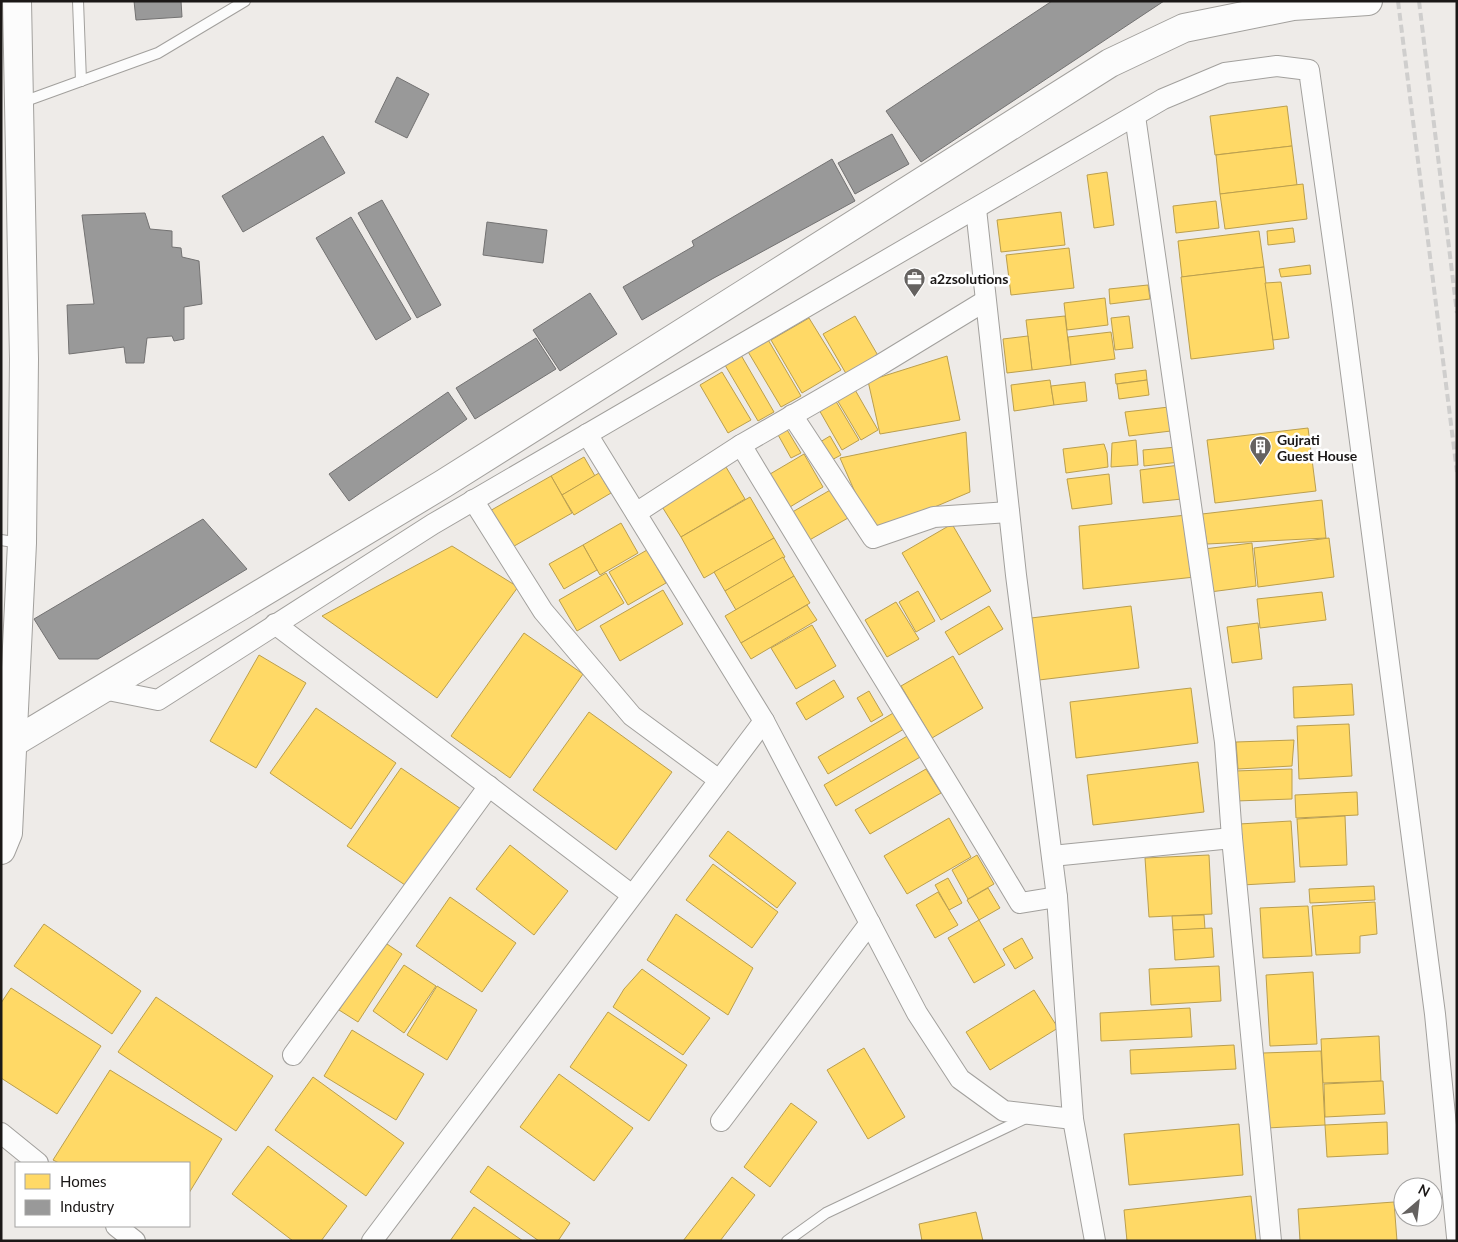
<svg xmlns="http://www.w3.org/2000/svg" width="1458" height="1242" font-family="Lato,sans-serif">
<style>
.homes{fill:#ffd966;stroke:#bb9f4e}
.industry{fill:#999;stroke:#737272}
.lines{fill:none;stroke-linecap:round;stroke-linejoin:round}
.lane-casing{stroke:#a2a09d;stroke-width:12}
.street-casing{stroke:#a2a09d;stroke-width:22}
.secondary-casing{stroke:#a2a09d;stroke-width:30}
.lane{stroke:#fcfcfc;stroke-width:10}
.street{stroke:#fcfcfc;stroke-width:20}
.secondary{stroke:#fcfcfc;stroke-width:28}
.rail{stroke:#cfcecd;stroke-width:4;stroke-dasharray:8 4;stroke-linecap:butt}
.labels{text-anchor:middle;dominant-baseline:central;stroke-width:5;stroke-linejoin:round;paint-order:stroke}
.poi-label{font-size:14px;font-weight:bold;fill:#1b1817;stroke:#fff;text-anchor:start}
</style>
<rect width="100%" height="100%" fill="#eeebe8"/>
<g class="homes">
<path d="M1287,106L1292,146L1215,155L1210,116Z"/>
<path d="M1292,146L1297,185L1220,194L1216,155Z"/>
<path d="M1107,172L1114,225L1094,228L1087,175Z"/>
<path d="M1303,184L1307,219L1225,229L1220,194Z"/>
<path d="M1216,201L1219,228L1176,233L1173,206Z"/>
<path d="M1061,212L1065,245L1001,252L997,220Z"/>
<path d="M1293,228L1295,242L1268,245L1267,231Z"/>
<path d="M1259,231L1264,267L1182,277L1178,241Z"/>
<path d="M1069,248L1074,288L1011,295L1006,255Z"/>
<path d="M1310,265L1311,274L1281,277L1279,269Z"/>
<path d="M1264,267L1274,349L1191,359L1181,277Z"/>
<path d="M1281,282L1289,338L1273,340L1265,283Z"/>
<path d="M1148,285L1150,299L1110,304L1109,289Z"/>
<path d="M1105,298L1108,325L1067,330L1064,303Z"/>
<path d="M855,316L880,359L848,377L823,334Z"/>
<path d="M1065,316L1071,365L1032,370L1026,320Z"/>
<path d="M1129,316L1133,348L1115,350L1111,318Z"/>
<path d="M809,318L841,370L802,393L771,340Z"/>
<path d="M1111,332L1115,359L1071,365L1068,337Z"/>
<path d="M1028,336L1032,370L1007,373L1003,339Z"/>
<path d="M767,338L801,396L781,407L747,350Z"/>
<path d="M738,350L774,412L758,421L722,360Z"/>
<path d="M947,356L960,420L880,434L868,381Z"/>
<path d="M1146,370L1147,380L1116,384L1115,374Z"/>
<path d="M722,372L751,420L728,433L700,385Z"/>
<path d="M1050,380L1054,405L1014,411L1011,385Z"/>
<path d="M1147,380L1149,395L1119,399L1117,384Z"/>
<path d="M1085,382L1087,401L1054,405L1051,386Z"/>
<path d="M854,388L878,430L861,440L836,398Z"/>
<path d="M834,398L859,440L842,450L818,408Z"/>
<path d="M1169,407L1171,431L1129,436L1125,412Z"/>
<path d="M786,428L801,453L791,458L777,433Z"/>
<path d="M1308,428L1316,491L1215,503L1207,440Z"/>
<path d="M966,432L970,492L873,533L840,458Z"/>
<path d="M830,436L841,455L826,463L815,445Z"/>
<path d="M1136,440L1138,465L1111,467L1112,443Z"/>
<path d="M1104,444L1107,453L1108,467L1066,473L1063,449Z"/>
<path d="M1177,447L1180,462L1144,466L1143,450Z"/>
<path d="M804,454L823,487L785,510L765,477Z"/>
<path d="M584,457L595,476L562,495L551,476Z"/>
<path d="M1180,465L1182,499L1143,503L1140,470Z"/>
<path d="M726,467L745,499L681,537L661,505Z"/>
<path d="M599,473L611,493L574,515L562,495Z"/>
<path d="M1109,474L1112,504L1072,509L1067,479Z"/>
<path d="M551,476L572,513L509,549L488,512Z"/>
<path d="M832,489L848,518L806,542L789,514Z"/>
<path d="M750,497L774,538L704,578L681,537Z"/>
<path d="M1322,500L1326,538L1207,544L1202,514Z"/>
<path d="M1187,515L1195,577L1083,589L1079,526Z"/>
<path d="M621,523L638,553L600,575L583,545Z"/>
<path d="M952,524L991,591L941,620L902,553Z"/>
<path d="M774,538L785,557L725,591L714,572Z"/>
<path d="M1329,538L1334,577L1258,587L1254,548Z"/>
<path d="M1252,543L1256,586L1210,592L1204,549Z"/>
<path d="M583,545L597,570L564,589L549,564Z"/>
<path d="M452,546L518,587L437,698L322,616Z"/>
<path d="M647,550L666,583L628,605L609,572Z"/>
<path d="M783,557L794,576L736,610L725,591Z"/>
<path d="M606,573L624,603L577,631L559,600Z"/>
<path d="M794,576L810,603L741,643L725,616Z"/>
<path d="M663,590L683,624L620,661L600,626Z"/>
<path d="M918,591L935,621L916,632L899,602Z"/>
<path d="M1322,592L1326,620L1260,628L1257,599Z"/>
<path d="M896,602L919,639L887,657L865,620Z"/>
<path d="M807,605L817,620L751,659L741,643Z"/>
<path d="M989,606L1003,629L959,655L945,632Z"/>
<path d="M1131,606L1139,668L1039,680L1031,618Z"/>
<path d="M1258,623L1262,659L1232,663L1227,627Z"/>
<path d="M812,625L836,666L796,689L771,648Z"/>
<path d="M524,633L583,674L510,778L451,736Z"/>
<path d="M259,655L306,683L256,768L210,741Z"/>
<path d="M953,656L983,708L932,738L901,686Z"/>
<path d="M834,680L844,697L806,720L796,703Z"/>
<path d="M1352,684L1354,715L1294,718L1293,687Z"/>
<path d="M1191,688L1198,743L1076,758L1070,702Z"/>
<path d="M869,691L883,715L871,722L857,698Z"/>
<path d="M316,708L396,763L351,829L270,773Z"/>
<path d="M589,712L672,772L616,850L533,790Z"/>
<path d="M895,712L904,729L828,774L818,757Z"/>
<path d="M1349,724L1352,776L1299,779L1297,726Z"/>
<path d="M909,735L922,756L836,806L824,785Z"/>
<path d="M1294,740L1292,766L1238,769L1236,742Z"/>
<path d="M1198,762L1204,812L1093,825L1087,775Z"/>
<path d="M401,768L461,809L408,887L347,846Z"/>
<path d="M926,769L941,793L870,834L855,810Z"/>
<path d="M1292,769V799L1236,801L1235,771Z"/>
<path d="M1357,792L1358,815L1296,818L1295,795Z"/>
<path d="M1345,816L1347,865L1300,867L1297,819Z"/>
<path d="M949,818L971,857L907,894L884,856Z"/>
<path d="M1291,821L1295,882L1242,885L1239,824Z"/>
<path d="M728,831L796,883L777,908L709,856Z"/>
<path d="M510,845L568,891L534,935L476,889Z"/>
<path d="M977,855L994,884L968,899L952,870Z"/>
<path d="M1209,855L1212,914L1149,917L1145,858Z"/>
<path d="M713,864L778,912L752,948L686,900Z"/>
<path d="M948,878L962,903L949,910L935,885Z"/>
<path d="M1374,886L1375,900L1310,903L1309,889Z"/>
<path d="M988,888L1000,908L979,920L967,900Z"/>
<path d="M938,892L958,925L935,938L916,905Z"/>
<path d="M450,897L516,943L482,992L416,946Z"/>
<path d="M1375,902L1377,934L1360,936V953L1316,955L1312,906Z"/>
<path d="M1308,906L1312,956L1263,958L1260,908Z"/>
<path d="M676,914L753,968L728,1015L647,960Z"/>
<path d="M1204,915L1205,929L1173,930L1172,916Z"/>
<path d="M979,920L1005,965L974,983L948,938Z"/>
<path d="M44,924L141,991L112,1034L14,966Z"/>
<path d="M1212,928L1214,957L1175,960L1173,930Z"/>
<path d="M1022,938L1033,958L1015,969L1003,949Z"/>
<path d="M384,942L402,954L358,1022L339,1010Z"/>
<path d="M404,965L436,986L404,1033L373,1011Z"/>
<path d="M1219,966L1221,1001L1151,1005L1149,969Z"/>
<path d="M642,969L710,1018L683,1055L613,1007L624,989Z"/>
<path d="M1313,972L1317,1044L1270,1046L1266,975Z"/>
<path d="M437,986L477,1010L447,1060L407,1035Z"/>
<path d="M11,988L101,1046L57,1114L1,1078V1003Z"/>
<path d="M1034,990L1058,1028L990,1070L966,1032Z"/>
<path d="M156,997L273,1076L236,1131L118,1052Z"/>
<path d="M1190,1008L1192,1037L1101,1041L1100,1013Z"/>
<path d="M608,1012L687,1065L649,1121L570,1067Z"/>
<path d="M352,1030L424,1074L396,1120L324,1076Z"/>
<path d="M1379,1036L1381,1081L1323,1083L1321,1039Z"/>
<path d="M1234,1045L1236,1069L1131,1074L1130,1050Z"/>
<path d="M864,1048L905,1117L868,1139L827,1070Z"/>
<path d="M1321,1051L1325,1125L1267,1128L1263,1053Z"/>
<path d="M110,1070L222,1139L189,1193V1163H59L53,1160Z"/>
<path d="M559,1074L633,1128L594,1181L520,1127Z"/>
<path d="M313,1077L404,1143L366,1196L275,1130Z"/>
<path d="M1383,1081L1385,1114L1325,1117L1324,1084Z"/>
<path d="M791,1103L817,1122L770,1187L744,1167Z"/>
<path d="M1387,1122L1388,1154L1327,1157L1325,1125Z"/>
<path d="M1239,1124L1243,1175L1129,1185L1124,1134Z"/>
<path d="M268,1146L347,1206L321,1241H293L232,1194Z"/>
<path d="M488,1166L570,1223L558,1241H539L470,1192Z"/>
<path d="M732,1177L755,1195L720,1241H683Z"/>
<path d="M1251,1196L1256,1241H1127L1124,1210Z"/>
<path d="M1394,1202L1397,1241H1300L1298,1209Z"/>
<path d="M474,1207L523,1241H450Z"/>
<path d="M976,1212L983,1241H922L919,1224Z"/>
</g>
<g class="industry">
<path d="M134,1H181L182,17L136,20Z"/>
<path d="M1052,1H1164L921,162L886,111Z"/>
<path d="M397,77L429,94L407,138L375,122Z"/>
<path d="M892,134L909,164L855,194L838,163Z"/>
<path d="M323,136L345,173L243,232L222,196Z"/>
<path d="M832,159L855,201L712,279L642,320L623,287L694,246L692,241Z"/>
<path d="M382,200L441,305L417,318L358,213Z"/>
<path d="M145,213L150,229L172,231V247L181,248L182,257L199,261L202,304L184,307V339L174,341L172,336L147,338L144,363H126L124,347L69,354L67,305L94,304L82,215Z"/>
<path d="M351,217L411,319L376,340L316,238Z"/>
<path d="M487,222L547,230L543,263L483,255Z"/>
<path d="M590,293L617,334L560,371L533,330Z"/>
<path d="M536,338L556,369L475,419L456,388Z"/>
<path d="M448,392L467,419L349,501L329,474Z"/>
<path d="M203,519L247,569L98,659H59L34,619Z"/>
</g>
<g class="lines">
<defs>
<g id="lane">
<path d="M78,1L81,81"/>
<path d="M20,103L158,53L245,1"/>
<path d="M1,540L20,543"/>
<path d="M787,1241L826,1213L1028,1117"/>
</g>
<g id="street">
<path d="M1135,116L1225,742L1232,838L1271,1241"/>
<path d="M976,209L1016,575L1057,897L1073,1119L1095,1241"/>
<path d="M792,415L873,538L934,517L1009,512"/>
<path d="M587,434L764,721L917,1013L960,1079L1004,1111L1073,1119"/>
<path d="M741,445C833,598 929,750 1020,903L1057,897"/>
<path d="M473,500L543,611L632,716L719,780"/>
<path d="M636,513L741,445L880,365L985,301"/>
<path d="M275,624L632,895"/>
<path d="M103,689L158,700L433,524L1163,99L1225,73L1277,66L1309,70L1342,304L1435,1014L1457,1237"/>
<path d="M1052,856L1232,838"/>
<path d="M293,1055L489,786"/>
<path d="M721,1121L870,923"/>
<path d="M1,1133L38,1163"/>
<path d="M116,1226L135,1241"/>
<path d="M372,1241L764,721"/>
</g>
<g id="secondary">
<path d="M1,750L443,484L1110,63L1184,28L1293,6L1368,1"/>
<path d="M1,850L8,833L22,543L24,359L17,1"/>
</g>
</defs>
<use href="#lane" class="lane-casing"/>
<use href="#street" class="street-casing"/>
<use href="#secondary" class="secondary-casing"/>
<use href="#lane" class="lane"/>
<use href="#street" class="street"/>
<use href="#secondary" class="secondary"/>
<g class="rail">
<path d="M1398,1L1457,472"/>
<path d="M1419,1L1457,313"/>
</g>
</g>
<defs>
<symbol id="office-pin" viewBox="-11 -11 22 30"><path d="M0 17L-7.5 6A9.5 9.5 0 1 1 7.5 6Z" fill="#656260" stroke="#fff"/><path d="M-6-3h4V-5.5h4V-3h4V5H-6ZM-1-4.5V-3h2v-1.5ZM-6 0V1H6V0Z" fill="#fff"/></symbol>
<symbol id="building-pin" viewBox="-11 -11 22 30"><path d="M0 17L-7.5 6A9.5 9.5 0 1 1 7.5 6Z" fill="#656260" stroke="#fff"/><path d="M-4-6H4V6H1V3H-1V6H-4ZM-2.5-4.3h1.7v1.8h-1.7ZM.8-4.3h1.7v1.8H.8ZM-2.5-1h1.7V.8h-1.7ZM.8-1h1.7V.8H.8Z" fill="#fff"/></symbol>
</defs>
<g fill-rule="evenodd">
<use href="#office-pin" x="902" y="266" width="25" height="34"/>
<use href="#building-pin" x="1248" y="434" width="25" height="34"/>
</g>
<g class="labels">
<g class="poi-label">
<text x="930" y="278">a2zsolutions</text>
<text x="1277" y="439">Gujrati<tspan x="1277" dy="16">Guest House</tspan></text>
</g>
</g>
<rect width="1458" height="1242" fill="none" stroke="#1b1817" stroke-width="5"/>
<rect x="15" y="1162" width="175" height="65" fill="#ffffff" stroke="#a4a3a2"/>
<rect x="25" y="1174" width="25" height="15" fill="#ffd966" stroke="#a4a3a2"/>
<text x="60" y="1187" font-size="15" fill="#1b1817">Homes</text>
<rect x="25" y="1200" width="25" height="15" fill="#999999" stroke="#a4a3a2"/>
<text x="60" y="1212" font-size="15" fill="#1b1817">Industry</text>
<g transform="translate(1418 1202) rotate(28)"><circle r="24" fill="#ffffff" stroke="#a4a3a2"/>
<path d="M0-4L9 19L0 12L-9 19Z" fill="#656260"/>
<text y="-8" font-size="14" font-weight="bold" text-anchor="middle" fill="#1b1817">N</text>
</g>
</svg>
